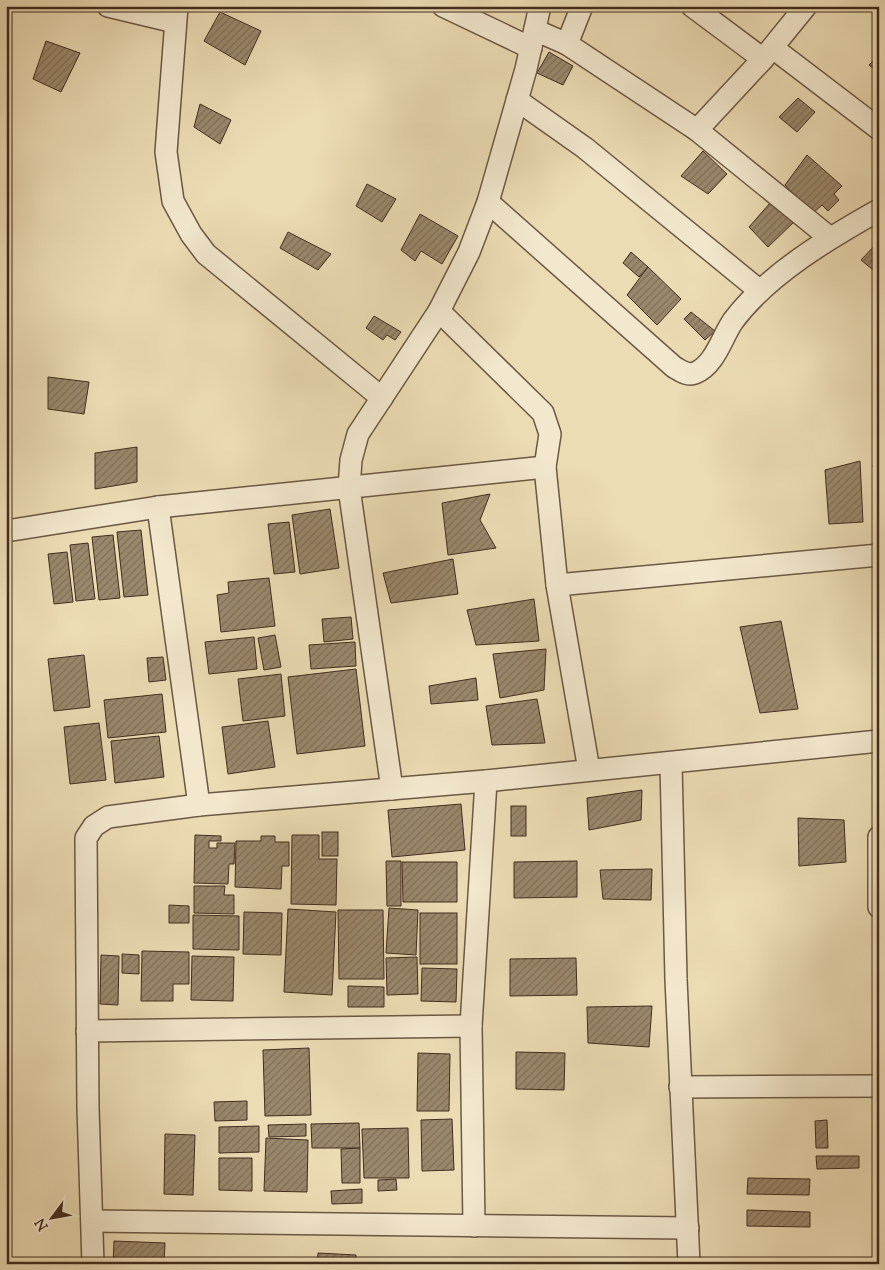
<svg xmlns="http://www.w3.org/2000/svg" width="885" height="1270" font-family="'Sorts Mill Goudy',serif">
<style>
.building{fill:url(#building-hatch);stroke:#422c1f}
.lines{fill:none;stroke-linecap:round;stroke-linejoin:round}
.minor-casing{stroke:#6c5844;stroke-width:24}
.minor{stroke:#f3e8ce;stroke-width:21}
</style>
<defs>
<pattern id="building-hatch" width="6" height="6" patternUnits="userSpaceOnUse" patternTransform="scale(1.25)"><rect width="6" height="6" fill="#9a886c"/><path d="M-1 1l2-2M0 6l6-6M5 7l2-2" fill="none" stroke="#7f6f58"/></pattern>
</defs>
<rect width="100%" height="100%" fill="#ecdcb4"/>
<filter id="stains"><feTurbulence type="fractalNoise" baseFrequency=".004" numOctaves="4"/><feColorMatrix values="0 0 0 0 .2 0 0 0 0 .09 0 0 0 0 .02 0 0 0 .5 -.17"/></filter>
<radialGradient id="worn" r=".72"><stop offset=".6" stop-color="#630" stop-opacity="0"/><stop offset="1" stop-color="#630" stop-opacity=".3"/></radialGradient>
<g class="building">
<path d="M220,12L261,31L245,65L204,41Z"/>
<path d="M46,41L80,53L61,92L33,79Z"/>
<path d="M549,52L573,66L563,85L537,73Z"/>
<path d="M876,58L879,60V73L869,65Z"/>
<path d="M798,98L815,112L797,132L779,117Z"/>
<path d="M200,104L231,120L220,144L194,127Z"/>
<path d="M703,151L727,174L708,194L681,176Z"/>
<path d="M807,155L842,186L834,194L839,200L828,211L822,205L812,214L785,185Z"/>
<path d="M367,184L396,199L382,222L356,206Z"/>
<path d="M770,203L794,222L768,247L749,227Z"/>
<path d="M420,214L458,236L442,264L421,251L415,261L401,250Z"/>
<path d="M288,232L331,254L318,270L280,248Z"/>
<path d="M879,241V274H878L861,260Z"/>
<path d="M631,252L648,267L639,277L623,263Z"/>
<path d="M648,267L681,299L657,325L627,295Z"/>
<path d="M691,312L715,331L705,340L684,319Z"/>
<path d="M374,316L401,332L395,340L387,335L383,340L366,328Z"/>
<path d="M48,377L89,382L84,414L48,409Z"/>
<path d="M137,447V482L95,489V453Z"/>
<path d="M860,461L863,522L829,524L825,470Z"/>
<path d="M879,463V504L873,465Z"/>
<path d="M490,494L480,520L496,548L448,555L442,503Z"/>
<path d="M330,509L339,568L300,574L292,515Z"/>
<path d="M289,522L295,572L274,574L268,524Z"/>
<path d="M141,530L148,595L124,597L117,532Z"/>
<path d="M113,535L120,598L99,600L92,537Z"/>
<path d="M88,543L95,599L76,601L70,545Z"/>
<path d="M67,552L73,602L54,604L48,554Z"/>
<path d="M453,559L458,594L391,603L383,573Z"/>
<path d="M269,578L275,626L221,632L217,595L229,593L228,582Z"/>
<path d="M534,599L539,641L476,645L467,610Z"/>
<path d="M351,617L353,639L324,642L322,619Z"/>
<path d="M781,621L798,709L760,713L740,627Z"/>
<path d="M275,635L281,667L264,670L258,638Z"/>
<path d="M254,637L257,669L209,674L205,642Z"/>
<path d="M355,642L356,666L311,669L309,645Z"/>
<path d="M546,649L544,690L500,698L493,654Z"/>
<path d="M84,655L90,707L54,711L48,659Z"/>
<path d="M163,657L166,680L149,682L147,658Z"/>
<path d="M356,669L365,746L297,754L288,677Z"/>
<path d="M281,674L285,716L243,721L238,679Z"/>
<path d="M476,678L478,700L431,704L429,686Z"/>
<path d="M162,694L166,732L108,738L104,700Z"/>
<path d="M537,699L545,743L492,745L486,706Z"/>
<path d="M268,721L275,767L228,774L222,727Z"/>
<path d="M99,723L106,780L70,784L64,727Z"/>
<path d="M159,736L164,777L115,783L111,741Z"/>
<path d="M642,790L641,820L589,830L587,798Z"/>
<path d="M461,804L465,850L392,857L388,810Z"/>
<rect x="511" y="806" width="15" height="30"/>
<path d="M798,818L844,820L846,862L799,866Z"/>
<rect x="322" y="832" width="16" height="24"/>
<path d="M195,835L221,836V841H209V848H217V843H235L234,864H229L228,884L194,883Z"/>
<path d="M292,835H319V859H337L336,905L291,904Z"/>
<path d="M261,836H275V842H289V866H282L281,889L235,887L236,841H261Z"/>
<path d="M386,861H401V906H387Z"/>
<path d="M577,861V897L514,898V862Z"/>
<path d="M402,862H457V902H403Z"/>
<path d="M652,869L651,900L603,899L600,870Z"/>
<path d="M194,886H225L224,895H234V914L194,913Z"/>
<path d="M169,905L189,906V923H169Z"/>
<path d="M389,908L418,910L416,955L386,953Z"/>
<path d="M288,909L336,912L332,995L284,992Z"/>
<path d="M338,910H383L384,979H339Z"/>
<path d="M244,912L282,913L281,955L243,954Z"/>
<rect x="420" y="913" width="37" height="51"/>
<path d="M193,915L239,916V950L193,949Z"/>
<path d="M142,951L189,952V984H173V1001H141Z"/>
<path d="M122,954L139,955V974L122,973Z"/>
<path d="M101,955L119,956L118,1005L100,1004Z"/>
<path d="M192,956L234,957L233,1001L191,1000Z"/>
<path d="M417,957L418,994L387,995L386,958Z"/>
<path d="M576,958L577,995L510,996V959Z"/>
<path d="M422,968L457,969L456,1002L421,1001Z"/>
<path d="M348,986L384,987V1007H348Z"/>
<path d="M652,1006L649,1047L588,1043L587,1007Z"/>
<path d="M309,1048L311,1115L265,1116L263,1050Z"/>
<path d="M516,1052L565,1053L564,1090L516,1089Z"/>
<path d="M418,1053L450,1054L449,1111H417Z"/>
<path d="M247,1101V1120L215,1121L214,1102Z"/>
<path d="M452,1119L454,1170L422,1171L421,1120Z"/>
<path d="M827,1120L828,1148H816L815,1121Z"/>
<path d="M359,1123L360,1148H312L311,1124Z"/>
<path d="M306,1124V1136L269,1137L268,1125Z"/>
<path d="M259,1126V1152L219,1153V1127Z"/>
<path d="M408,1128L409,1178H364L362,1129Z"/>
<path d="M165,1134L195,1135L193,1195L164,1194Z"/>
<path d="M266,1138L308,1140L307,1192L264,1191Z"/>
<path d="M360,1148V1183H342L341,1149Z"/>
<path d="M816,1156H859V1168L817,1169Z"/>
<path d="M219,1158H252V1191L219,1190Z"/>
<path d="M748,1178L810,1179L809,1195L747,1194Z"/>
<path d="M396,1179L397,1190L378,1191V1180Z"/>
<path d="M362,1189V1203L332,1204L331,1191Z"/>
<path d="M747,1210L810,1212V1227L747,1226Z"/>
<path d="M114,1241L165,1243L164,1264H113Z"/>
<path d="M318,1253L356,1255V1264H317Z"/>
</g>
<g class="lines">
<defs>
<g id="minor">
<path d="M108,6L175,22"/>
<path d="M177,6L166,152L173,201L191,234L206,254L382,398"/>
<path d="M443,6L531,48"/>
<path d="M692,6L763,59"/>
<path d="M535,30L567,44L697,130L830,238"/>
<path d="M567,44L582,6"/>
<path d="M773,48L879,129"/>
<path d="M517,100L585,148L760,291"/>
<path d="M697,130L763,59L806,6"/>
<path d="M488,202L674,367C681,371 687,376 695,373C715,365 722,337 733,321C767,275 829,238 879,210"/>
<path d="M439,311L543,413L550,434L545,467L557,585L589,770"/>
<path d="M158,507L199,805"/>
<path d="M6,531L158,507L545,467"/>
<path d="M557,585L879,555"/>
<path d="M671,764L676,979L689,1264"/>
<path d="M392,789L349,488L351,460L358,434L439,311L469,252L488,202L526,69L540,6"/>
<path d="M879,837V907"/>
<path d="M87,1031L471,1026"/>
<path d="M680,1087L879,1086"/>
<path d="M92,1221L688,1228"/>
<path d="M474,1226L471,1026L486,781"/>
<path d="M93,1264L88,1108L86,838L94,826L108,817L199,805L486,781L879,741"/>
</g>
</defs>
<use href="#minor" class="minor-casing"/>
<use href="#minor" class="minor"/>
</g>
<rect width="885" height="1270" fill="none" stroke="#ecdcb4" stroke-width="25"/>
<rect x="8" y="8" width="870" height="1255" fill="none" stroke="#422c1f" stroke-width="2.5"/>
<rect x="12" y="12" width="860" height="1245" fill="none" stroke="#422c1f"/>
<g transform="translate(52 1218) rotate(238)" stroke="#f3e8ce" stroke-width="4" paint-order="stroke">
<path d="M0-4L9 19L0 12L-9 19Z" fill="#422c1f"/>
<text y="-8" font-size="14" font-weight="bold" text-anchor="middle" fill="#422c1f">N</text>
</g>
<rect width="100%" height="100%" filter="url(#stains)"/>
<rect width="100%" height="100%" fill="url(#worn)"/>
</svg>
